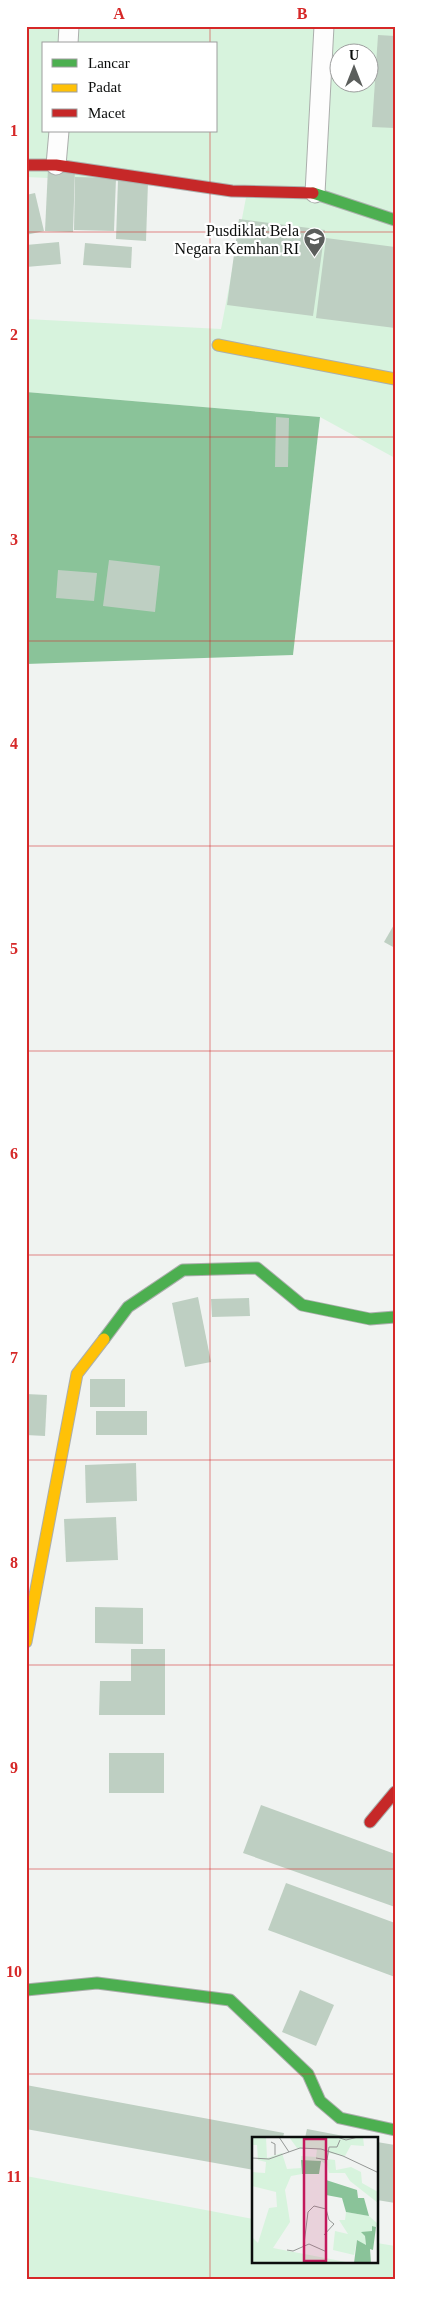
<svg xmlns="http://www.w3.org/2000/svg" width="421" height="2306" font-family="Georgia,serif">
<style>
.green{fill:#d7f3dd;fill-rule:evenodd}
.water{fill:#8ac399}
.building{fill:#becfc2}
.lines{fill:none;stroke-linecap:round;stroke-linejoin:round}
.lane-casing{stroke:#abaeac;stroke-width:21}
.fast-casing{stroke:#abaeac;stroke-width:13}
.slow-casing{stroke:#abaeac;stroke-width:13}
.jam-casing{stroke:#abaeac;stroke-width:13}
.lane{stroke:#fdfdfd;stroke-width:19}
.fast{stroke:#4caf50;stroke-width:11}
.slow{stroke:#ffc107;stroke-width:11}
.jam{stroke:#c62828;stroke-width:11}
.grid{fill:none;stroke:#d62828;stroke-width:1;stroke-opacity:0.55}
.labels{text-anchor:middle;dominant-baseline:central;stroke-width:4.5;stroke-linejoin:round;paint-order:stroke}
.poi-label{font-size:16px;fill:#0b0d0c;stroke:#fff;text-anchor:end}
.inset-road{fill:none;stroke:#949795;stroke-width:1}
.view{fill:#c2185b;fill-opacity:0.15;stroke:#c2185b;stroke-width:2.5}
.inset-edge{fill:none;stroke:#0b0d0c;stroke-width:2.5}
.neatline{fill:none;stroke:#d62828;stroke-width:2}
.grid-label{font-size:16px;text-anchor:middle;font-weight:bold;fill:#d62828}
</style>
<rect width="100%" height="100%" fill="#f0f3f1"/>
<g class="green">
<path d="M26,26H395V458L320,417L26,392V319L221,329L248,187L26,177ZM44,44H216V131H44ZM338,52H368V82H338Z"/>
<path d="M26,2176L253,2219L254,2262H377V2243L395,2246V2280H26Z"/>
</g>
<path class="water" d="M26,392L320,417L293,655L26,664Z"/>
<g class="building">
<path d="M378,35L395,36V128L372,127Z"/>
<path d="M48,168L75,169L73,232L45,231Z"/>
<path d="M75,177L116,178L114,231L74,230Z"/>
<path d="M118,180L148,182L146,241L116,239Z"/>
<path d="M35,193L44,231L26,235V195Z"/>
<path d="M239,219L325,230L313,316L227,305Z"/>
<path d="M326,238L395,247V328L316,318Z"/>
<path d="M59,242L61,264L26,267V245Z"/>
<path d="M85,243L132,247L131,268L83,265Z"/>
<path d="M276,417L289,418L288,467H275Z"/>
<path d="M109,560L160,566L155,612L103,606Z"/>
<path d="M58,570L97,573L94,601L56,598Z"/>
<path d="M395,923V948L384,942Z"/>
<path d="M198,1297L211,1362L185,1367L172,1303Z"/>
<path d="M249,1298L250,1316L212,1317L211,1299Z"/>
<rect x="90" y="1379" width="35" height="28"/>
<path d="M26,1394L47,1395L45,1436L26,1435Z"/>
<rect x="96" y="1411" width="51" height="24"/>
<path d="M136,1463L137,1501L86,1503L85,1465Z"/>
<path d="M116,1517L118,1560L66,1562L64,1519Z"/>
<path d="M95,1607L143,1608V1644L95,1643Z"/>
<path d="M131,1649H165V1715H99L100,1681H131Z"/>
<rect x="109" y="1753" width="55" height="40"/>
<path d="M261,1805L395,1854V1907L243,1853Z"/>
<path d="M286,1883L395,1923V1977L268,1930Z"/>
<path d="M300,1990L334,2005L316,2046L282,2032Z"/>
<path d="M26,2085L284,2133L283,2138H254V2170L26,2129Z"/>
<path d="M307,2129L354,2138H305Z"/>
<path d="M377,2142L395,2145V2203L377,2200Z"/>
</g>
<g class="lines">
<defs>
<g id="lane">
<path d="M68,44L69,26"/>
<path d="M56,165L59,131"/>
<path d="M315,193L324,26"/>
</g>
<g id="fast">
<path d="M313,193L395,220"/>
<path d="M104,1339L128,1307L183,1270L257,1268L302,1305L370,1319L395,1317"/>
<path d="M26,1990L97,1983L230,2000L308,2074L320,2101L340,2118L395,2130"/>
</g>
<g id="slow">
<path d="M218,345L395,379"/>
<path d="M26,1642L77,1374L104,1339"/>
</g>
<g id="jam">
<path d="M26,165H56L232,191L313,193"/>
<path d="M370,1822L395,1792"/>
</g>
</defs>
<use href="#lane" class="lane-casing"/>
<use href="#fast" class="fast-casing"/>
<use href="#slow" class="slow-casing"/>
<use href="#jam" class="jam-casing"/>
<use href="#lane" class="lane"/>
<use href="#fast" class="fast"/>
<use href="#slow" class="slow"/>
<use href="#jam" class="jam"/>
</g>
<path class="grid" d="M210,26V44M210,131V2280M26,232H395M26,437H395M26,641H395M26,846H395M26,1051H395M26,1255H395M26,1460H395M26,1665H395M26,1869H395M26,2074H395"/>
<defs>
<symbol id="school-pin" viewBox="-11 -11 22 30"><path d="M0 17L-7.5 6A9.5 9.5 0 1 1 7.5 6Z" fill="#5b5e5c" stroke="#fff"/><path d="M0-5L7-2L0 1L-7-2ZM-4 1L0 2.5L4 1V4Q0 6-4 4Z" fill="#fff"/></symbol>
</defs>
<g fill-rule="evenodd">
<use href="#school-pin" x="302" y="226" width="25" height="34"/>
</g>
<g class="labels">
<g class="poi-label">
<text x="299" y="230">Pusdiklat Bela<tspan x="299" dy="18">Negara Kemhan RI</tspan></text>
</g>
</g>
<g transform="translate(252 2137)">
<rect width="126" height="126" fill="#f0f3f1"/>
<path d="M0,0H14L15,21L30,16L35,32L49,31L50,37L39,39L33,53L38,85L21,111L99,126H0V100L6,106L17,71L25,70L24,55L0,49V35L13,36L14,25L6,23L5,8H0ZM37,0H111L112,9L99,8L93,19L77,16L75,22L83,23L84,33L99,30L109,35L110,46L126,55V66L98,44L93,36H77L75,28L69,24L49,23V19L64,20L65,12L45,11ZM94,75L117,79L126,87V90L120,89V94L113,99L114,109L105,103L102,118L81,113L83,94L96,97L87,83H93Z" fill="#d7f3dd"/>
<path d="M49,23L69,24L67,37H50ZM74,43L105,53L106,61H112L117,79L94,75L90,61L74,58ZM120,89L124,90L121,113L118,112L119,126H102L105,103L114,108L113,99L109,95L120,94Z" fill="#8ac399"/>
<path class="inset-road" d="M27,0L37,15M85,0L94,3L106,0M19,5L23,7V18M0,21L17,22L48,11L69,12L91,19L127,36M64,21L75,23L77,10H85L88,3M52,107L56,75L62,69L74,72L77,83L82,87L72,98M35,113L41,114L57,107L75,115"/>
<path class="view" d="M52,2H74V124H52Z"/>
<rect width="126" height="126" class="inset-edge"/>
</g>
<rect width="421" height="2306" fill="none" stroke="#ffffff" stroke-width="55"/>
<rect x="42" y="42" width="175" height="90" fill="#ffffff" stroke="#9d9e9e"/>
<rect x="52" y="59" width="25" height="8" fill="#4caf50" stroke="#9d9e9e"/>
<text x="88" y="68" font-size="15" fill="#0b0d0c">Lancar</text>
<rect x="52" y="84" width="25" height="8" fill="#ffc107" stroke="#9d9e9e"/>
<text x="88" y="92" font-size="15" fill="#0b0d0c">Padat</text>
<rect x="52" y="109" width="25" height="8" fill="#c62828" stroke="#9d9e9e"/>
<text x="88" y="118" font-size="15" fill="#0b0d0c">Macet</text>
<g transform="translate(354 68)"><circle r="24" fill="#ffffff" stroke="#9d9e9e"/>
<path d="M0-4L9 19L0 12L-9 19Z" fill="#5b5e5c"/>
<text y="-8" font-size="14" font-weight="bold" text-anchor="middle" fill="#0b0d0c">U</text>
</g>
<rect x="28" y="28" width="366" height="2250" class="neatline"/>
<g class="grid-label">
<text x="119" y="19">A</text>
<text x="302" y="19">B</text>
<text x="14" y="136">1</text>
<text x="14" y="340">2</text>
<text x="14" y="545">3</text>
<text x="14" y="749">4</text>
<text x="14" y="954">5</text>
<text x="14" y="1159">6</text>
<text x="14" y="1363">7</text>
<text x="14" y="1568">8</text>
<text x="14" y="1773">9</text>
<text x="14" y="1977">10</text>
<text x="14" y="2182">11</text>
</g>
</svg>
